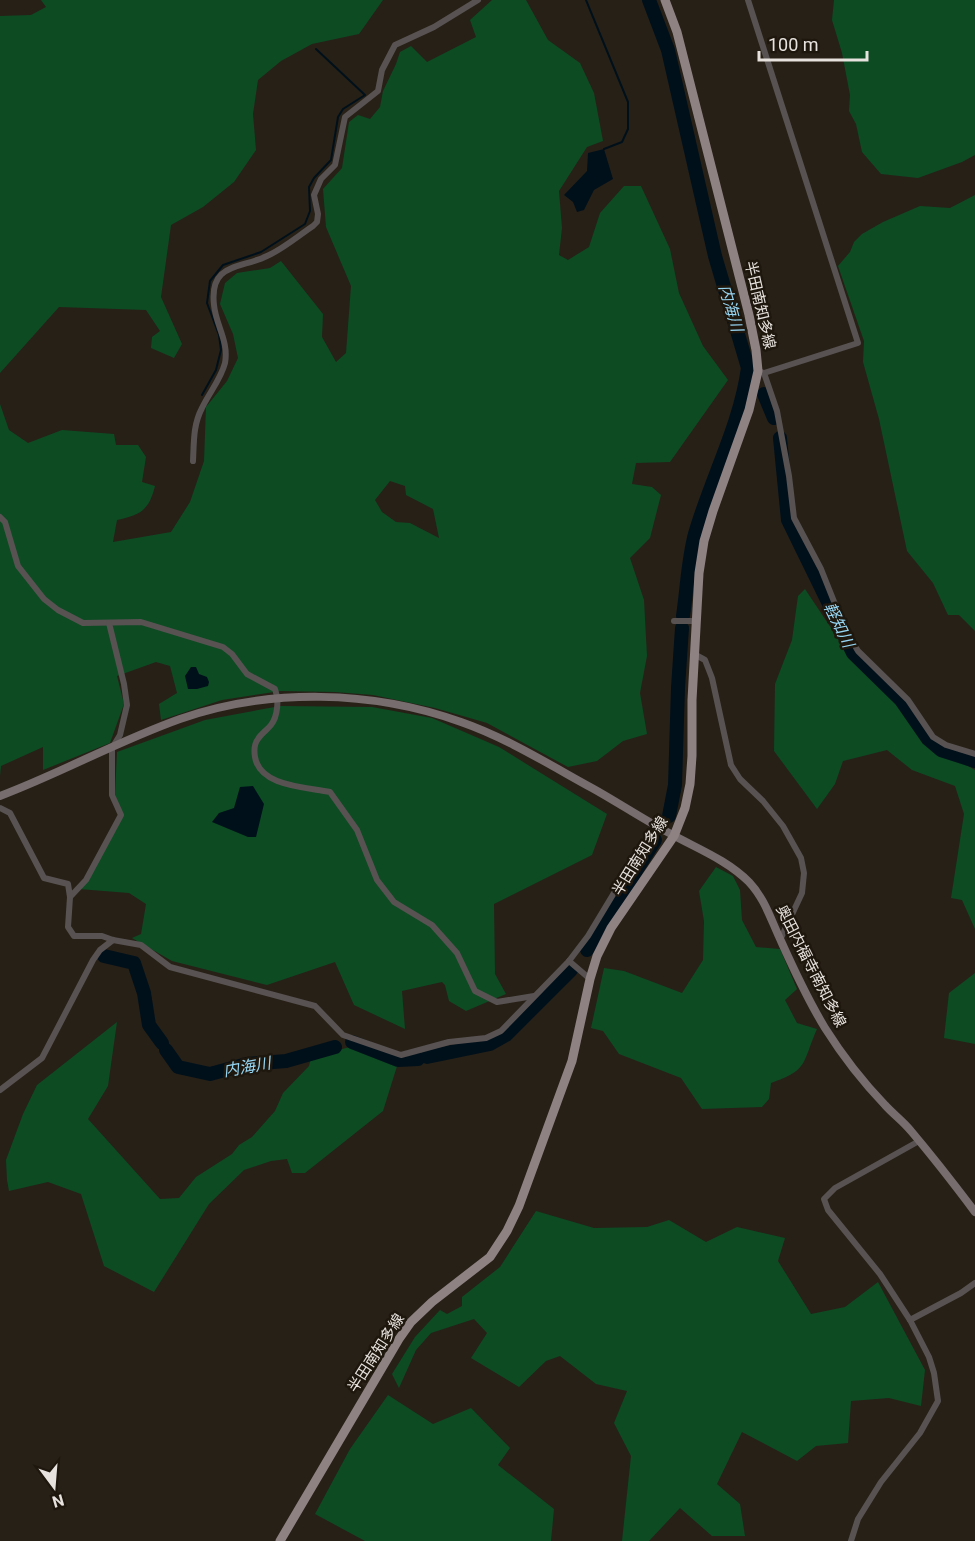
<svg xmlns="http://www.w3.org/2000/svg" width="975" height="1541" font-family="Roboto,'Noto Sans JP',sans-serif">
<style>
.green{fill:#0d4b23;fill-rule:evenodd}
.water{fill:#00101a}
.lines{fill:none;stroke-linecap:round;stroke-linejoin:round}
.stream{stroke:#00101a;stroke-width:2}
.river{stroke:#00101a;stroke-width:14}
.street{stroke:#585252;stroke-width:6}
.secondary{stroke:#776d6e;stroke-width:8}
.primary{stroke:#8f8283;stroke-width:9}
.labels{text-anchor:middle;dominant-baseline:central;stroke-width:5;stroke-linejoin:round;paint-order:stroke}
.street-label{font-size:15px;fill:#e7e2dd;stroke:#1e170e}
.water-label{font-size:16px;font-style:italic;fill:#96d5f2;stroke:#1e170e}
</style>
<rect width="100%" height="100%" fill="#272017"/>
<g class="green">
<path d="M41,0H383L359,34L312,44L281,61L258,80L253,114L256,150L234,182L203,207L171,225L161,297L182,344L174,358L151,348L152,337L160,331L146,310L59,307L0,373V16L31,15L46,7Z"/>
<path d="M492,0H526L548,40L580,63L594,93L603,141L587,147L559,191L562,228L559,255L568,260L589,247L600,213L624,186H641L670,249L679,293L703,346L728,380L670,462L636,463L632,484L652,487L661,495L650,538L630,558L644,600L647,656L640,693L647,734L623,741L597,761L568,767L487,723L435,708L373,695L335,692L281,691L222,700L161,720L159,704L177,693L170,666L156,662L117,676L124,704L110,743L43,770V747L1,766L0,776V404L9,430L28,443L62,430L114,434L116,445H138L146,457L142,482L155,486C149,510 141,515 117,520L113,542L171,532L190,502L204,461L206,407L227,381L238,358L233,334L220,304L225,283L237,273L270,268L281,261L323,314L322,337L336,362L346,353L351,286L326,227L323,189L342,168L349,122L358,115L370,119L380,107L383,91L396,64L400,52L411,46L427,62L476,37L470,20ZM390,481L405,486L406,495L433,509L439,538L410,523L396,522L382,512L375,500Z"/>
<path d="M834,0H975V155L962,162L918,178L881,174L862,152L856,124L849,111L850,95L842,53L832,20Z"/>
<path d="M975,195V631L959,615H948L933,583L907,551L879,419L863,362L864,341L838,266L850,252L854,242L862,234L883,222L920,206L950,208Z"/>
<path d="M805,589L849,655L892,697L925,742L938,752L956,759L975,770V929L962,900L951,898L964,814L955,786L912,770L887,750L843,761L835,784L817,809L774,751L775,684L792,640L798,596Z"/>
<path d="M280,706L372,707L432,718L499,747L607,814L592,855L494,904L495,974L506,994L466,1011L449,1001L445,985L442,982L402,991L405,1029L354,1005L335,962L267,985L172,961L132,938L141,934L146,904L129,893L79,889L123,816L115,794L117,752L205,720Z"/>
<path d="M716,867L733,876L740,890L742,920L756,947L780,949L797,989L785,1000L797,1023L817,1029C802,1063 809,1070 771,1083L769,1099L762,1107L702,1109L681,1078L619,1054L603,1031L591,1028L604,968L624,971L682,993L703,960L704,921L699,891Z"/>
<path d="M975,973V1044L944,1038L949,993Z"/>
<path d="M117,1022L108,1086L88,1119L160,1199L179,1198L196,1177L232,1154L239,1145L252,1137L275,1111L283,1093L309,1066L311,1058L353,1046L398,1063L383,1111L305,1173H292L287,1159L271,1161L244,1170L209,1204L154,1292L104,1266L81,1194L48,1182L9,1191L7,1180L6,1160L23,1114L37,1085Z"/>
<path d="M536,1211L594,1228L647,1227L669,1220L706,1242L737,1227L785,1238L778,1261L811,1314L845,1307L878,1282L925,1370L921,1406L889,1398L851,1401L848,1443L816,1446L797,1461L742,1432L717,1484L740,1504L745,1536H712L680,1508L649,1541H622L631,1456L614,1423L627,1391L596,1384L560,1356L546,1361L519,1387L471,1358L487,1333L474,1319L431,1333L416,1350L399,1388L392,1374L415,1337L440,1310L447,1314L462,1306V1297L500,1267Z"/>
<path d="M388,1395L433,1424L471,1408L510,1448L498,1465L554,1509L551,1541H365L315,1514L350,1449Z"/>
</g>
<g class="water">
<path d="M604,149L613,179L594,190L584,210L577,212L573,202L564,195L587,171L588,153Z"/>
<path d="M191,667H196L199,674L207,677L209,682L208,686L197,689H188L185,676Z"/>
<path d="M253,786L264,804L256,837H248L212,822L219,813L234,808L240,787Z"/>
</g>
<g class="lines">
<g class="stream">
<path d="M586,0L628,102V129L622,142L604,149"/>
<path d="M202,395L216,370L221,350L219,335L207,303L210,281L223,265L261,252L305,224L310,211L309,187L314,178L331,160L338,117L343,109L365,95L316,49"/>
</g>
<g class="river">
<path d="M649,0L668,50L715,256L748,368C740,426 711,478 695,534C688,560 687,589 683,616"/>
<path d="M764,394L774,418"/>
<path d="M780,438L788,520L853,653L901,700L928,739L941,750L975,761"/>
<path d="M669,816L675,785L678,688L682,628"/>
<path d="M587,950L655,840"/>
<path d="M104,956L134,963L144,993L149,1025L162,1043"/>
<path d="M352,1042L398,1060L418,1059"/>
<path d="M166,1050L178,1067L210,1074L247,1064L286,1061L335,1047"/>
<path d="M427,1057L490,1044L506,1035L571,970"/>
</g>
<g class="street">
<path d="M748,0L858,343L764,373L758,371"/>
<path d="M764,373L777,411L789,476L794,518L821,569L845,629L858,651L908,700L933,737L946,745L975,754"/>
<path d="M193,461C194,442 193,425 202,408C209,393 221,379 225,363C229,341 216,326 214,305C209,262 241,269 267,256C283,249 298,236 313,226L317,222L318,214L314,195L321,179L335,165L345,117L378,91L382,70L395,45L434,27L478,0"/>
<path d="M0,517L5,522L18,566L44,599L58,610L83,623L141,622L223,647L232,654L247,674L275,689C279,699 278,716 271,725C267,730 261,734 258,739C254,744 254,751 255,757C260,787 306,787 330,792L357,830L377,880L394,902L432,925L457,953L475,991L497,1002L534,996"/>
<path d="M674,621H696"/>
<path d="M109,623L124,684L127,705L120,735L112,748V795L121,815L86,880L70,897L68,927L74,936H102L113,940L141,945L170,967L315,1006L343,1035L401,1055L449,1042L486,1038L501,1031L569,961L588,936L655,825"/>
<path d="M694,654L705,660L712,678L731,765L740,779L763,801L783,826L801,858L804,873L802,893L780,940"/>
<path d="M0,808L10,813L44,878L68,884L70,897"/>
<path d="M569,961L590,979"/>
<path d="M0,1090L42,1058L93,960L100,950L113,940"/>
<path d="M910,1320L961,1293L975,1283"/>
<path d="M851,1541L858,1519L881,1482L920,1433L938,1401L934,1373L929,1357L910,1320L880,1274L828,1210L824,1199L835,1188L919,1141"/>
</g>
<path class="secondary" d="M0,796C61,773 118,741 180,719C269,688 372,690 461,722C507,738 550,765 592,788C619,803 644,820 671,834C698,849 727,860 749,882C765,899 771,920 781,941C794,970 808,1000 825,1028C842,1055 862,1081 885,1105C893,1114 903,1121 911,1131C933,1157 954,1184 975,1212"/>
<path class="primary" d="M280,1541L399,1339L411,1322L432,1302L490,1257L507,1231L519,1206L572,1061L590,979L597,956L611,928L674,836L685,808L690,784L692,756V700L699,573L704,541L713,511L749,410L758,371L756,350L749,315L677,32L665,0"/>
</g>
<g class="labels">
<g class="street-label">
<text transform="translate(760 305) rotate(77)">半田南知多線</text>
<text transform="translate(640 856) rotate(-58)">半田南知多線</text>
<text transform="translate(811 966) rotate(63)">奥田内福寺南知多線</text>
<text transform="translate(376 1353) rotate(-57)">半田南知多線</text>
</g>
<g class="water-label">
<text transform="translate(731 308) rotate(74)">内海川</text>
<text transform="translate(839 625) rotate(64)">軽知川</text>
<text transform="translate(247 1067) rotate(-10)">内海川</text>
</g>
</g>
<g transform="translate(54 1487) rotate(164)" stroke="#1e170e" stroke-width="4.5" paint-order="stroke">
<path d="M0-4.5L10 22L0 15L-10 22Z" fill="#e7e2dd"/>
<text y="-9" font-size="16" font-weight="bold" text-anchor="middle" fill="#e7e2dd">N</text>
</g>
<path d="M759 51v9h108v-9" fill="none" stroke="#e7e2dd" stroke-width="3"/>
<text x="768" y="51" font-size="18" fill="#e7e2dd" stroke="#1e170e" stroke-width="4.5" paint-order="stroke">100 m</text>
</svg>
